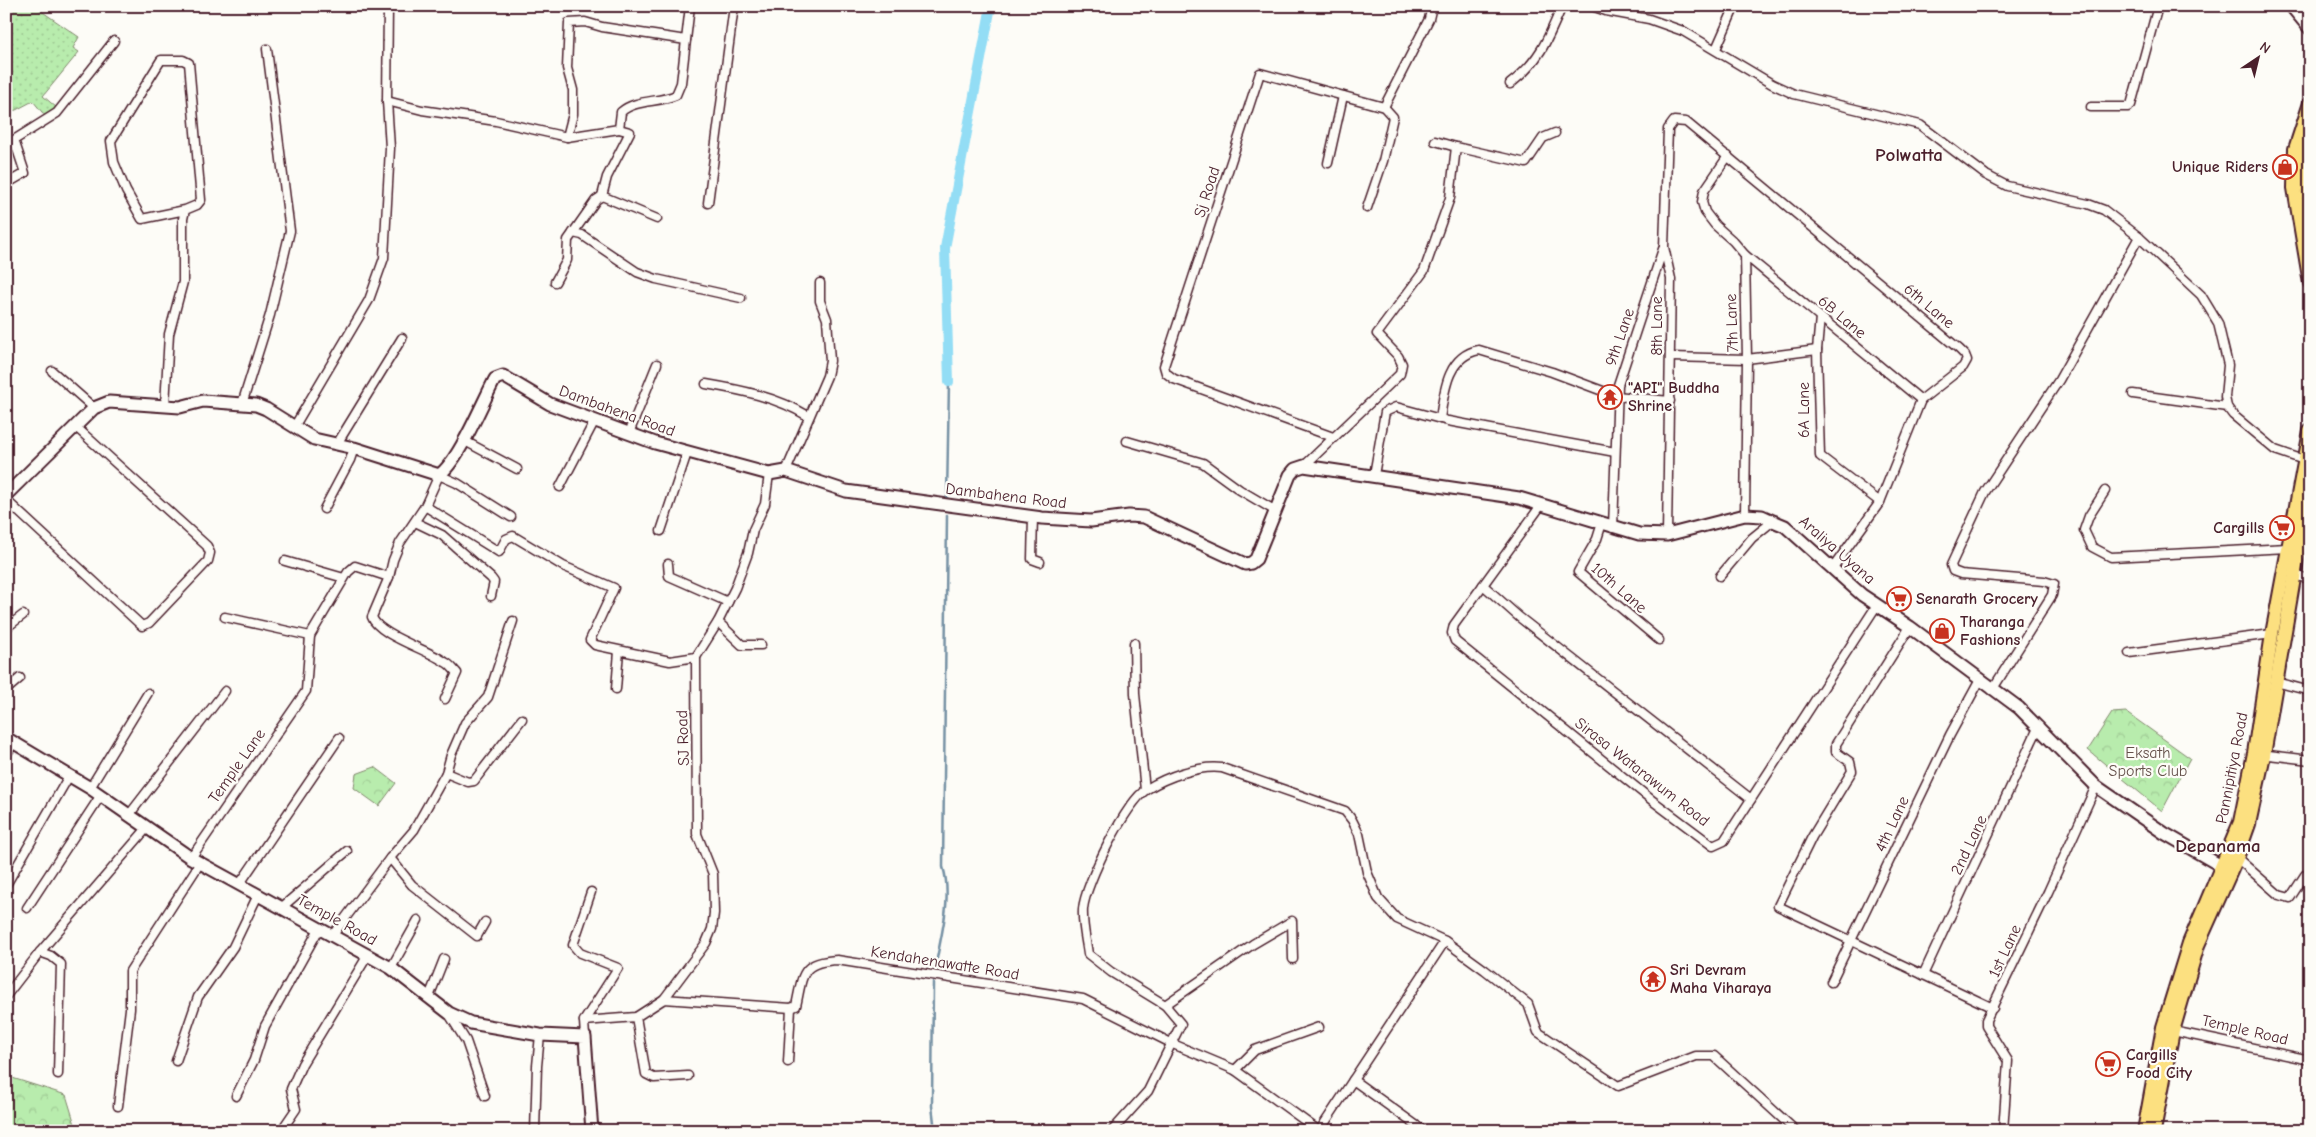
<svg xmlns="http://www.w3.org/2000/svg" width="2316" height="1137" font-family="'Comic Neue',sans-serif">
<style>
.grass{fill:url(#grass-dots);stroke:#81866c}
.forest{fill:url(#forest-crowns);stroke:#81866c}
.lines{fill:none;stroke-linecap:round;stroke-linejoin:round}
.stream{stroke:#7691a4;stroke-width:2.5}
.canal{stroke:#93ddf5;stroke-width:10}
.street-casing{stroke:#4a1f2b;stroke-width:11}
.secondary-casing{stroke:#4a1f2b;stroke-width:15}
.primary-casing{stroke:#4a1f2b;stroke-width:16}
.street{stroke:#fdfcf7;stroke-width:8}
.secondary{stroke:#fdfcf7;stroke-width:11}
.primary{stroke:#fce080;stroke-width:12}
.labels{text-anchor:middle;dominant-baseline:central;stroke-width:4.5;stroke-linejoin:round;paint-order:stroke}
.poi-label{font-size:16px;font-weight:bold;fill:#4a1f2b;stroke:#fdfcf7;text-anchor:start}
.street-label{font-size:16px;fill:#4a1f2b;stroke:#fdfcf7}
.park-label{font-size:16px;fill:#66524c;stroke:#fdfcf7}
.quarter-label{font-size:19px;font-weight:bold;fill:#4a1f2b;stroke:#fdfcf7}
</style>
<defs>
<pattern id="grass-dots" width="8" height="8" patternUnits="userSpaceOnUse" patternTransform="scale(1.25)"><rect width="8" height="8" fill="#b8ecad"/><path d="M2 2h.1M6 6h.1" fill="none" stroke="#a0ca95" stroke-width="1.8" stroke-linecap="round"/></pattern>
<pattern id="forest-crowns" width="20" height="18" patternUnits="userSpaceOnUse" patternTransform="scale(1.25)"><rect width="20" height="18" fill="#b8ecad"/><path d="M2 6a3 3 0 1 1 6 0M12 15a3 3 0 1 1 6 0" fill="none" stroke="#a0ca95"/></pattern>
</defs>
<rect width="100%" height="100%" fill="#fdfcf7"/>
<filter id="ink" filterUnits="userSpaceOnUse"><feTurbulence type="fractalNoise" baseFrequency=".02" numOctaves="2"/><feDisplacementMap in="SourceGraphic" scale="10" xChannelSelector="R" yChannelSelector="G"/><feConvolveMatrix kernelMatrix="1 2 1 2 8 2 1 2 1" color-interpolation-filters="sRGB"/></filter>
<g filter="url(#ink)">
<path class="grass" d="M6,6H34L79,37L73,48L79,52L43,96L57,108L46,117L33,101L16,110L6,112Z"/>
<g class="forest">
<path d="M2126,712L2190,758L2162,811L2088,750L2112,713Z"/>
<path d="M375,767L396,783L379,806L354,788L356,774Z"/>
<path d="M6,1076L66,1095L77,1131H6Z"/>
</g>
<g class="lines">
<g class="stream">
<path d="M947,498L949,382"/>
<path d="M935,969C940,938 953,898 943,867L947,515"/>
<path d="M933,982L932,1106L935,1131"/>
</g>
<path class="canal" d="M949,382L945,248L991,6"/>
<defs>
<g id="street">
<path d="M1592,6L1606,11L1649,19L1683,31L1772,84L1794,94L1920,125L1986,175L2007,186L2088,204L2104,210L2139,237L2201,295L2218,323L2228,365L2225,397L2227,407L2233,415L2275,450L2307,461"/>
<path d="M1716,49L1735,6"/>
<path d="M1510,84C1539,62 1548,39 1562,6"/>
<path d="M387,101L422,110L496,121L567,137L619,129L621,112C635,99 659,103 676,95L681,83L690,6"/>
<path d="M1384,107L1429,19L1432,6"/>
<path d="M2091,107H2128L2131,105L2158,6"/>
<path d="M619,129L630,132L607,177L602,196L657,219"/>
<path d="M567,137L573,114V90L567,68L569,23L585,22L602,27L686,40"/>
<path d="M1456,147L1526,163L1543,138L1555,133"/>
<path d="M1728,156L1704,191L1702,202L1705,212L1715,225L1733,241L1745,255L1747,359L1745,515"/>
<path d="M1328,163L1343,96"/>
<path d="M6,184L25,173L14,140L57,113L114,41"/>
<path d="M708,203L734,6"/>
<path d="M573,233L582,235L637,272L656,279L741,298"/>
<path d="M1745,255L1921,400"/>
<path d="M555,282L567,260L568,240L596,200L602,196"/>
<path d="M1820,317L1817,350L1820,456L1880,502"/>
<path d="M1671,357L1747,359L1817,350"/>
<path d="M52,371L94,408"/>
<path d="M706,384C741,390 777,397 808,416"/>
<path d="M2133,394L2227,407"/>
<path d="M242,404L270,315L290,231L267,49"/>
<path d="M165,406L169,334L183,282V219L185,210L197,205L201,200L189,63L183,60H161L111,141L114,162L126,191L142,219L185,210"/>
<path d="M1440,419C1444,392 1447,356 1479,350L1552,372L1616,396L1670,401"/>
<path d="M294,427L369,300L384,258L390,148L387,101L388,6"/>
<path d="M629,433L657,364"/>
<path d="M1333,437L1174,379L1166,373L1164,366L1260,73L1384,107L1393,117L1383,161L1367,208"/>
<path d="M463,440L517,469"/>
<path d="M1127,441L1203,463L1240,490L1274,510"/>
<path d="M337,444L402,338"/>
<path d="M1304,466L1400,374L1402,364L1398,356L1377,334L1424,271L1450,198L1456,147L1435,141"/>
<path d="M786,471L827,376L830,361L827,319L820,301V283"/>
<path d="M1374,475L1385,412L1396,407L1448,421L1615,452"/>
<path d="M560,487L594,422"/>
<path d="M2105,491L2089,516L2084,530L2092,547L2111,557L2288,548"/>
<path d="M6,500L142,626L149,623L208,561L210,553L207,546L76,427"/>
<path d="M1542,504L1454,625L1452,633L1455,641L1653,801L1713,846L1724,841L1877,605"/>
<path d="M425,506L499,552L506,539L513,536L563,566L614,588L590,640L595,645L670,661L696,657"/>
<path d="M324,509L350,460L354,448"/>
<path d="M1033,516L1032,559L1040,562"/>
<path d="M415,522L442,535L491,578L494,582L491,596"/>
<path d="M1602,523L1597,539L1578,572L1659,640"/>
<path d="M1613,528L1618,385L1663,249"/>
<path d="M661,531L687,453"/>
<path d="M1667,535L1671,279L1664,247L1668,129L1674,121L1686,122L1959,349L1965,355L1967,360L1963,367L1921,400L1880,502L1832,569"/>
<path d="M285,561L344,578"/>
<path d="M668,564L669,576L728,602"/>
<path d="M2293,575L2310,579"/>
<path d="M1720,576L1752,538L1773,521"/>
<path d="M1483,585L1519,617L1751,799"/>
<path d="M225,617L310,636"/>
<path d="M718,622L742,645H761"/>
<path d="M1910,627L1836,744V752L1850,762L1852,771L1812,837L1778,906L1993,1008"/>
<path d="M6,628L23,615"/>
<path d="M1134,643L1135,694L1145,790"/>
<path d="M2129,653L2272,634"/>
<path d="M2276,682L2310,691"/>
<path d="M616,689L619,651"/>
<path d="M6,690L20,678"/>
<path d="M1992,690L2052,595L2054,584L2044,581L1961,574L1953,571L1951,565L1985,492L2059,380L2139,237"/>
<path d="M445,699L457,673C453,669 450,664 445,662C429,650 378,635 372,617L389,577L393,560L400,543L425,506L439,475L457,483L511,517"/>
<path d="M2260,754L2310,760"/>
<path d="M6,755L14,742"/>
<path d="M446,773L451,755L465,723L488,697L513,621"/>
<path d="M90,788L148,693"/>
<path d="M129,815L225,691"/>
<path d="M191,858L306,691L310,636L348,572L355,566L389,577"/>
<path d="M390,858L412,885L477,936L485,922"/>
<path d="M2237,858L2279,895L2290,898L2305,875L2310,874"/>
<path d="M6,885L69,776"/>
<path d="M239,885L339,738"/>
<path d="M27,908L101,795"/>
<path d="M281,908L347,851"/>
<path d="M332,936L390,858L414,830L446,773L468,782L474,781L522,719"/>
<path d="M391,968L418,920"/>
<path d="M1923,975L2039,726"/>
<path d="M1831,982L1950,735L1981,678"/>
<path d="M6,996L40,952"/>
<path d="M429,997L444,959"/>
<path d="M664,999L706,943L712,929L714,913L713,874L697,834L696,657L718,622L735,588L748,553L753,530L765,504L769,474"/>
<path d="M1165,1005L1253,944L1292,921L1293,959"/>
<path d="M449,1014L466,1041L485,1096"/>
<path d="M636,1017L646,1074L654,1078L688,1076"/>
<path d="M584,1021L618,968L580,953L573,945L591,892"/>
<path d="M2173,1031L2310,1060"/>
<path d="M585,1037L584,1021L636,1017L664,999L791,1008L796,1006C803,975 800,962 837,960L1083,999L1173,1044L1235,1070L1319,1131"/>
<path d="M176,1061L198,997L233,947L258,895"/>
<path d="M788,1062L791,1008"/>
<path d="M1235,1070L1255,1050L1319,1027"/>
<path d="M58,1074L61,964L51,956L40,952L147,828"/>
<path d="M1353,1080L1424,1131"/>
<path d="M236,1096L254,1060L265,1026L319,929"/>
<path d="M118,1106L130,1009V971L200,863"/>
<path d="M1320,1130L1445,941"/>
<path d="M281,1131L296,1109L291,1089L302,1064L368,955"/>
<path d="M535,1131L537,1066L540,1035"/>
<path d="M1112,1131L1148,1091L1181,1024L1165,1005L1111,972L1088,954C1086,939 1082,924 1083,909C1085,884 1126,802 1147,789C1166,777 1199,765 1222,768L1345,811L1352,820L1359,834L1367,872L1378,898L1397,919L1445,941L1485,970L1528,1004L1538,1032L1618,1086L1696,1056H1714L1796,1131"/>
<path d="M2003,1131L2008,1061L1986,1026V1020L2048,892L2096,786"/>
</g>
<g id="secondary">
<path d="M2291,6L2310,29"/>
<path d="M6,495L94,408L109,402L180,407L203,401L256,405L266,409L314,439L354,448L439,475C459,461 482,403 495,379L503,376L550,404L655,443L769,474L786,471L846,491L1042,518L1091,521L1129,516L1144,517L1245,564L1251,563L1256,559L1290,475L1295,469L1304,466L1519,498L1639,534L1667,535L1745,515L1762,516L1773,521L1785,526L1862,595L1910,627L2019,708L2096,786L2164,833L2228,870"/>
<path d="M6,738L90,788L191,858L391,968L449,1013L471,1023L540,1035L585,1037L592,1131"/>
</g>
<g id="primary">
<path d="M2310,103L2295,149L2294,188L2310,283"/>
<path d="M2310,134C2300,164 2305,184 2310,215"/>
<path d="M2144,1131L2163,1027L2189,943L2240,822L2254,753L2272,634L2310,431"/>
<path d="M2154,1131L2173,1031L2198,945L2237,858L2249,824L2264,755L2310,484"/>
</g>
</defs>
<use href="#street" class="street-casing"/>
<use href="#secondary" class="secondary-casing"/>
<use href="#primary" class="primary-casing"/>
<use href="#street" class="street"/>
<use href="#secondary" class="secondary"/>
<use href="#primary" class="primary"/>
</g>
</g>
<defs>
<symbol id="shop-ring" viewBox="-11 -11 22 22"><circle r="9.5" fill="#fdfcf7" stroke="#c8321e" stroke-width="1.5"/><path d="M-5-2.5h2.3a2.7 3.5 0 0 1 5.4 0H5L5.5 6h-11ZM-1.5-2.5h3a1.5 2.3 0 0 0-3 0Z" fill="#c8321e"/></symbol>
<symbol id="temple-ring" viewBox="-11 -11 22 22"><circle r="9.5" fill="#fdfcf7" stroke="#c8321e" stroke-width="1.5"/><path d="M0-6L5-2H3V0L6.5 2.5H4V6H1.5V3h-3V6H-4V2.5H-6.5L-3 0V-2H-5Z" fill="#c8321e"/></symbol>
<symbol id="supermarket-ring" viewBox="-11 -11 22 22"><circle r="9.5" fill="#fdfcf7" stroke="#c8321e" stroke-width="1.5"/><path d="M-6-5.5h2.5l.6 2H6L4.5 2H-2.5L-4.4-4H-6ZM-1.5 3.2a1.3 1.3 0 1 0 .1 0ZM3 3.2a1.3 1.3 0 1 0 .1 0Z" fill="#c8321e"/></symbol>
</defs>
<g fill-rule="evenodd">
<use href="#shop-ring" x="2271" y="153" width="28" height="28"/>
<use href="#temple-ring" x="1596" y="383" width="28" height="28"/>
<use href="#supermarket-ring" x="2268" y="514" width="28" height="28"/>
<use href="#supermarket-ring" x="1885" y="585" width="28" height="28"/>
<use href="#shop-ring" x="1928" y="617" width="28" height="28"/>
<use href="#temple-ring" x="1639" y="965" width="28" height="28"/>
<use href="#supermarket-ring" x="2094" y="1050" width="28" height="28"/>
</g>
<g class="labels">
<g class="poi-label">
<text x="2268" y="167" text-anchor="end">Unique Riders</text>
<text x="1628" y="388">"API" Buddha<tspan x="1628" dy="18">Shrine</tspan></text>
<text x="2264" y="528" text-anchor="end">Cargills</text>
<text x="1916" y="599">Senarath Grocery</text>
<text x="1960" y="622">Tharanga<tspan x="1960" dy="18">Fashions</tspan></text>
<text x="1670" y="970">Sri Devram<tspan x="1670" dy="18">Maha Viharaya</tspan></text>
<text x="2126" y="1055">Cargills<tspan x="2126" dy="18">Food City</tspan></text>
</g>
<g class="street-label">
<text transform="translate(1207 192) rotate(-72)">Sj Road</text>
<text transform="translate(1929 306) rotate(40)">6th Lane</text>
<text transform="translate(1842 317) rotate(40)">6B Lane</text>
<text transform="translate(1732 323) rotate(-92)">7th Lane</text>
<text transform="translate(1657 326) rotate(-90)">8th Lane</text>
<text transform="translate(1620 337) rotate(-71)">9th Lane</text>
<text transform="translate(1804 410) rotate(-90)">6A Lane</text>
<text transform="translate(617 411) rotate(20)">Dambahena Road</text>
<text transform="translate(1006 496) rotate(7)">Dambahena Road</text>
<text transform="translate(1837 550) rotate(41)">Araliya Uyana</text>
<text transform="translate(1619 588) rotate(41)">10th Lane</text>
<text transform="translate(683 738) rotate(-92)">SJ Road</text>
<text transform="translate(237 766) rotate(-55)">Temple Lane</text>
<text transform="translate(2232 768) rotate(-79)">Pannipitiya Road</text>
<text transform="translate(1642 772) rotate(38)">Sirasa Watarawum Road</text>
<text transform="translate(1892 824) rotate(-65)">4th Lane</text>
<text transform="translate(1969 845) rotate(-65)">2nd Lane</text>
<text transform="translate(337 920) rotate(29)">Temple Road</text>
<text transform="translate(2005 951) rotate(-65)">1st Lane</text>
<text transform="translate(945 963) rotate(9)">Kendahenawatte Road</text>
<text transform="translate(2245 1030) rotate(13)">Temple Road</text>
</g>
<g class="park-label">
<text x="2148" y="753">Eksath<tspan x="2148" dy="18">Sports Club</tspan></text>
</g>
<g class="quarter-label">
<text x="1909" y="155">Polwatta</text>
<text x="2218" y="846">Depanama</text>
</g>
</g>
<rect width="2316" height="1137" fill="none" stroke="#fdfcf7" stroke-width="25"/>
<rect x="12" y="12" width="2291" height="1112" fill="none" stroke="#4a1f2b" stroke-width="2" filter="url(#ink)"/>
<g transform="translate(2258 58) rotate(35)" stroke="#fdfcf7" stroke-width="4" paint-order="stroke">
<path d="M0-4L9 19L0 12L-9 19Z" fill="#4a1f2b"/>
<text y="-8" font-size="14" font-weight="bold" text-anchor="middle" fill="#4a1f2b">N</text>
</g>
</svg>
